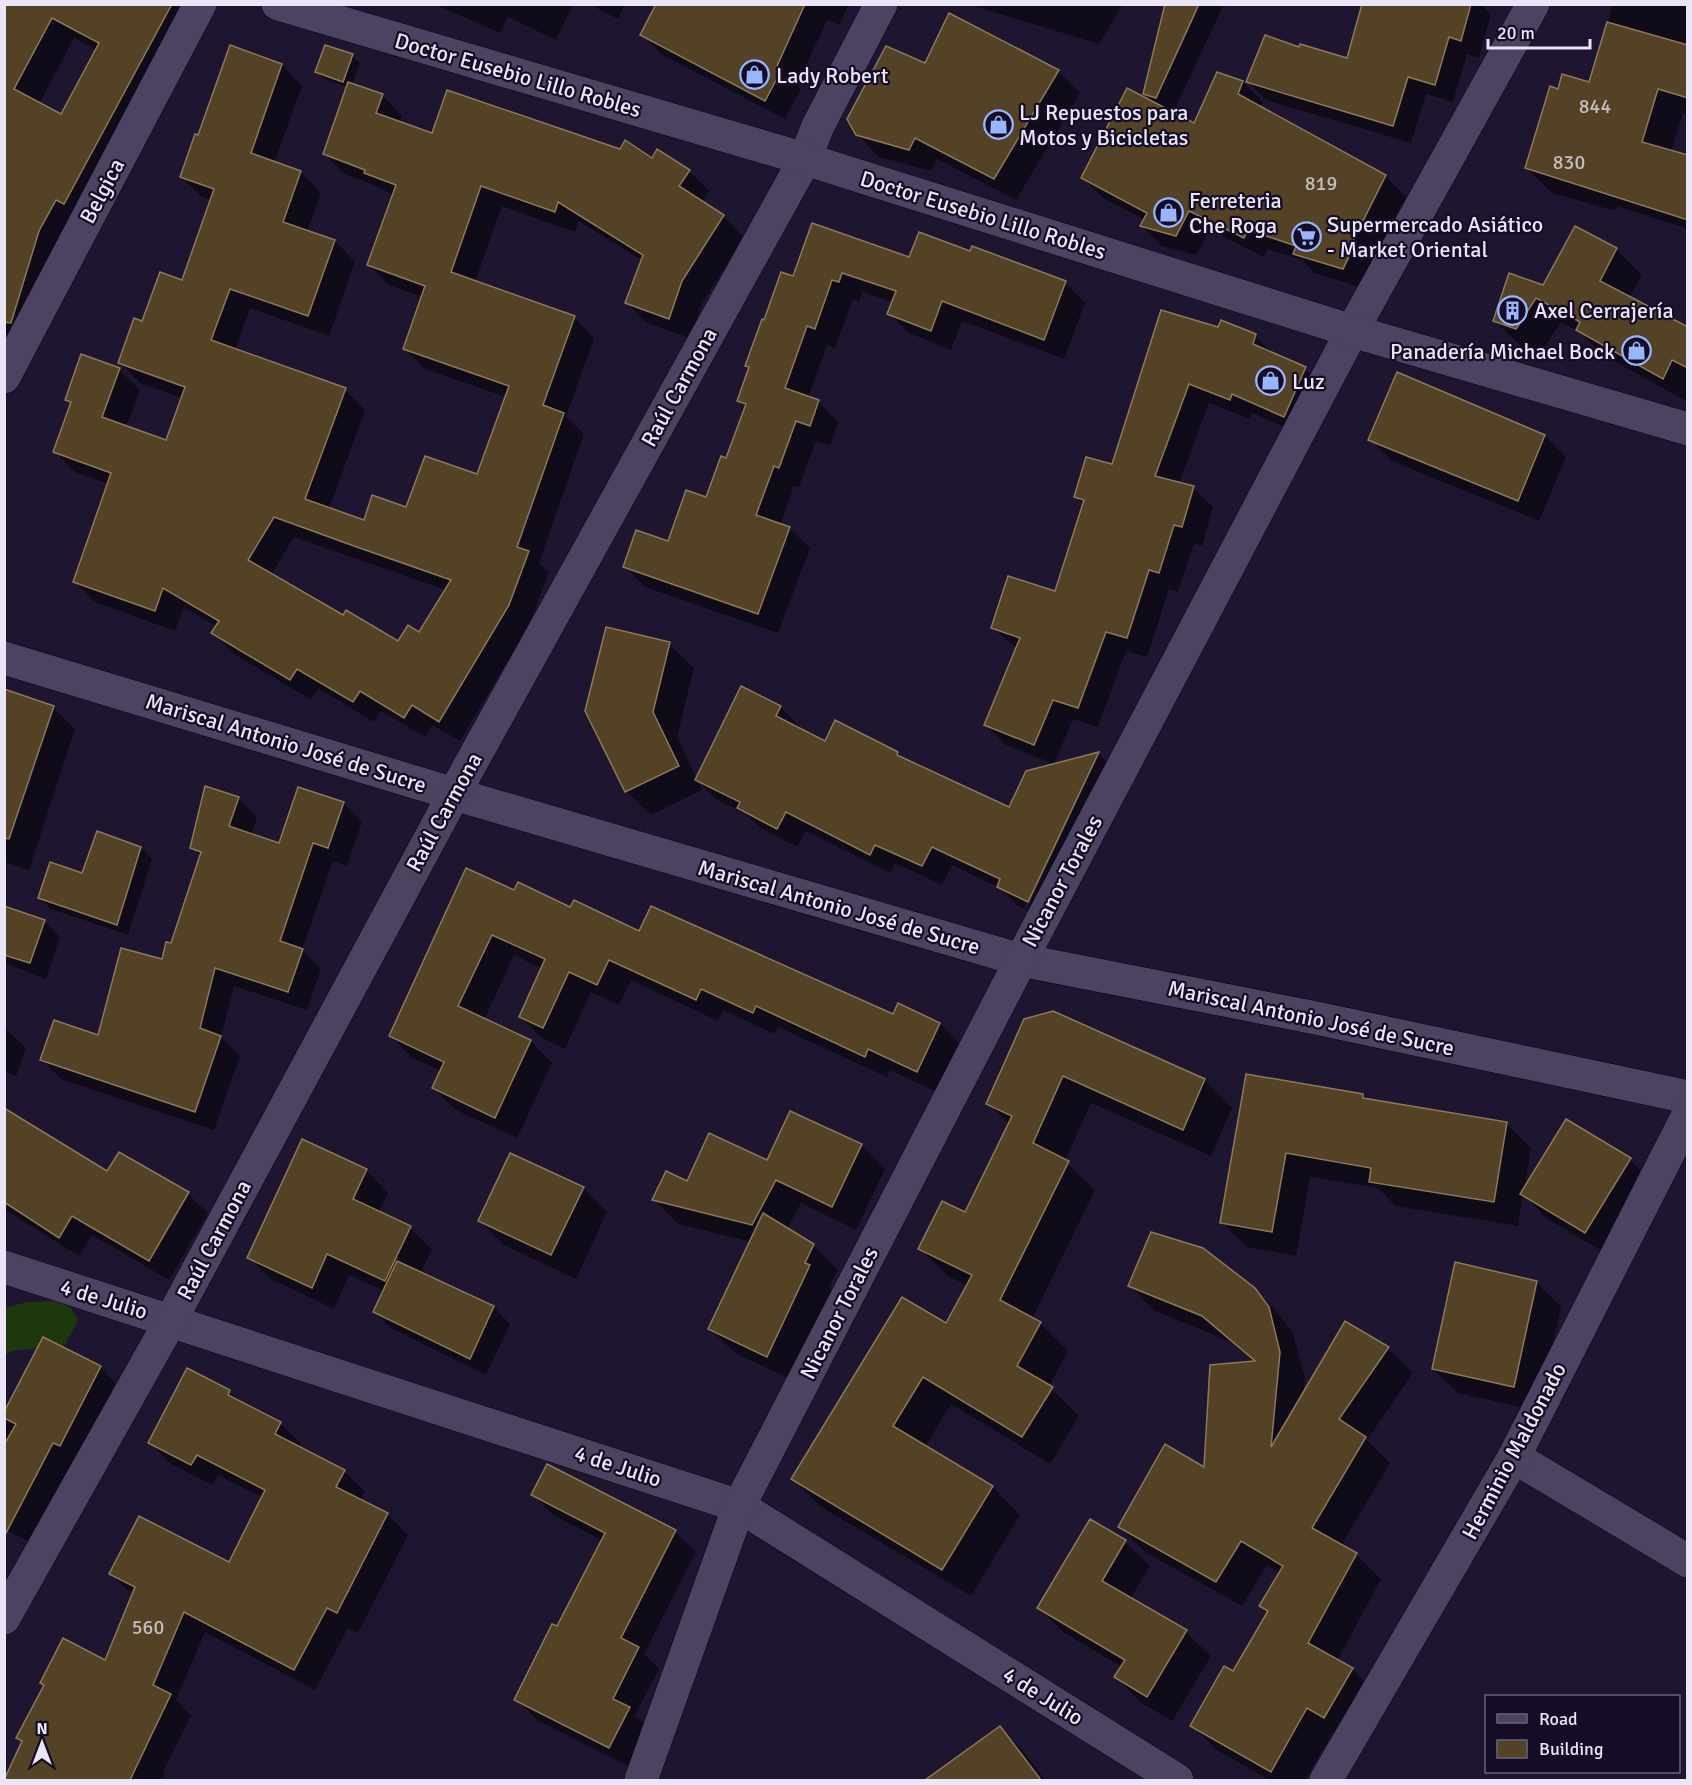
<svg xmlns="http://www.w3.org/2000/svg" width="1692" height="1785" font-family="Signika,sans-serif">
<style>
.green{fill:#1e380d}
.shadow{fill:#0007;fill-rule:evenodd}
.building{fill:#534225;stroke:#8c795a;stroke-width:1.5;fill-rule:evenodd}
.lines{fill:none;stroke-linecap:round;stroke-linejoin:round}
.minor-casing{stroke:#080217;stroke-width:34}
.secondary-casing{stroke:#080217;stroke-width:34}
.minor{stroke:#4b4361;stroke-width:33}
.secondary{stroke:#4b4361;stroke-width:33}
.labels{text-anchor:middle;dominant-baseline:central;stroke-width:4.5;stroke-linejoin:round;paint-order:stroke}
.number-label{font-size:20px;fill:#c4bdc3}
.street-label{font-size:22px;fill:#eae6f8;stroke:#150d26}
.poi-label{font-size:22px;fill:#eae6f8;stroke:#150d26;text-anchor:start}
</style>
<rect width="100%" height="100%" fill="#1e1630"/>
<path class="green" d="M57,1301L70,1307L78,1320L65,1345C45,1351 24,1346 5,1354V1308L27,1302Z"/>
<g class="shadow">
<path d="M4,4H175L194,24L4,367ZM74,38L97,50L62,116L39,104Z"/>
<path d="M434,4H573L556,40L508,17L500,33Z"/>
<path d="M589,4H625L618,19Z"/>
<path d="M658,4H849L839,25L827,20L797,85L801,89L785,119L661,54L642,34Z"/>
<path d="M967,4H1123L1099,44Z"/>
<path d="M1163,4H1197L1170,64V71L1200,4H1224L1173,113L1194,125L1218,74L1243,82L1263,102L1260,108L1386,177L1406,197L1373,261L1363,288L1315,273L1302,260L1268,249L1264,257L1210,230L1196,255L1162,246L1142,226L1145,220L1103,198L1083,178L1154,102L1144,93L1166,7Z"/>
<path d="M1421,4H1486L1485,9L1491,14L1479,58L1467,54L1453,102L1426,94L1411,143L1266,100L1248,82L1300,49L1348,60Z"/>
<path d="M1613,4H1688V114L1683,113L1671,152L1688,157V229L1617,206L1615,211L1552,193L1527,168L1559,91L1590,84Z"/>
<path d="M231,47L282,65L302,86L274,163L301,172L321,193L307,232L335,241L355,262L329,336L250,308L235,350L345,390L365,410L329,509L365,521L407,509L478,476L506,397L425,369L405,348L423,297L389,285L368,264L393,196L379,187L345,174L324,154L348,87L324,79L317,72L352,56L360,63L352,85L382,95L402,116L400,123L433,135L652,160L689,171L709,191L702,203L723,216L744,237L703,302L690,338L647,323L627,303L643,261L579,221L575,232L502,206L475,282L574,317L594,338L566,417L584,434L539,563L549,572L529,625L460,741L432,725L425,737L381,711L374,722L318,688L311,700L234,654L213,633L217,627L184,607L175,631L95,602L74,581L109,484L75,472L55,452L72,404L67,399L119,370L140,390L126,427L166,442L182,398L140,383L120,362L143,323L183,282L212,201L202,197L181,177L199,136ZM294,537L446,590L420,634L399,643L344,617L271,575Z"/>
<path d="M926,65L1058,71L1080,93L1016,200L937,159L931,171L879,157L857,134Z"/>
<path d="M1575,228L1617,250L1642,275L1629,298L1688,329V402L1603,355L1580,332L1561,322L1541,353L1520,346L1495,321L1544,287Z"/>
<path d="M971,253L1065,283L1085,303L1064,359L962,321L951,350L909,333L889,313L893,302L862,292L859,302L853,299L835,348L827,345L808,398L818,401L838,422L830,445L816,441L799,487L794,486L780,525L789,528L810,548L778,633L645,587L625,567L669,543L707,499L727,460L746,407L739,400L750,368L747,365L765,322L794,278L910,259Z"/>
<path d="M1222,322L1255,336L1275,355L1305,369L1325,389L1304,436L1252,413L1250,419L1209,403L1179,484L1193,488L1213,507L1202,546L1194,544L1178,592L1169,589L1147,657L1126,651L1098,727L1073,719L1054,764L1006,745L986,725L1017,649L993,628L1056,593L1084,505L1076,497L1113,466Z"/>
<path d="M1398,374L1545,436L1566,457L1539,521L1392,461L1370,439Z"/>
<path d="M669,644L694,668L677,737L697,779L742,688L781,707L800,727L799,730L825,743L898,753L904,760L1010,809L1027,773L1099,754L1118,773L1048,920L1018,906L1000,888L952,865L942,885L895,863L890,873L806,831L797,847L759,827L746,814L717,800L699,782L702,790L651,815L626,791ZM1084,780H1087L1027,909L1024,908Z"/>
<path d="M4,691L54,708L75,729L29,870L4,862Z"/>
<path d="M238,798L257,817L251,836L280,845L343,803L362,822L347,866L333,861L302,950L321,969L307,1010L234,986L221,1037L240,1056L214,1130L61,1079L42,1060L99,1037L163,961L172,945L201,857L192,847Z"/>
<path d="M141,848L152,859L128,935L51,909L39,897Z"/>
<path d="M515,892L894,1016L940,1024L961,1045L939,1093L890,1070L887,1077L778,1027L774,1034L723,1010L718,1021L631,980L619,1005L591,992L565,1049L542,1038L520,1017L543,969L514,955L484,1020L531,1041L552,1063L517,1138L456,1110L434,1088L442,1071L412,1058L391,1036Z"/>
<path d="M4,908L44,921L60,937L46,979L4,963Z"/>
<path d="M1053,1013L1205,1081L1232,1108L1211,1156L1091,1103L1065,1161L1095,1190L1032,1319L1040,1323L1068,1351L1049,1386L1079,1416L1050,1464L951,1404L925,1447L993,1487L1020,1515L971,1596L820,1506L793,1479L946,1325L968,1286L948,1276L920,1249L966,1214L1010,1125L988,1103Z"/>
<path d="M4,1027L26,1048L16,1076L4,1072Z"/>
<path d="M1247,1076L1363,1095L1368,1100L1506,1123L1531,1148L1524,1190L1630,1160L1654,1184L1610,1256L1546,1218L1523,1194L1518,1226L1395,1206L1378,1188L1310,1177L1296,1256L1246,1247L1222,1222Z"/>
<path d="M4,1114L108,1173L119,1154L188,1194L208,1213L169,1280L92,1235L79,1256L4,1209Z"/>
<path d="M861,1145L885,1169L856,1230L801,1203L787,1229L813,1245L838,1270L829,1287L833,1291L792,1380L735,1353L710,1329L751,1242L678,1224L654,1200L688,1183L768,1162Z"/>
<path d="M366,1170L388,1193L378,1213L410,1228L432,1250L420,1273L494,1307L510,1324L486,1375L391,1328L375,1312L384,1291L349,1275L334,1309L271,1279L249,1257Z"/>
<path d="M583,1188L607,1212L576,1279L504,1245L480,1221Z"/>
<path d="M1536,1282L1561,1307L1538,1411L1458,1393L1433,1369Z"/>
<path d="M1130,1286L1254,1289L1280,1315L1293,1334L1305,1378L1303,1395L1388,1348L1413,1373L1367,1440L1390,1463L1341,1546L1356,1554L1381,1579L1337,1661L1352,1669L1377,1694L1349,1742L1333,1732L1305,1780H1269L1217,1750L1192,1725L1234,1673L1268,1613L1261,1606L1280,1573L1267,1565L1242,1606L1145,1552L1120,1527L1206,1469L1254,1362L1229,1341L1155,1311Z"/>
<path d="M100,1367L120,1388L32,1543L4,1529V1415Z"/>
<path d="M229,1392L241,1403L280,1423L301,1444L299,1448L344,1471L365,1492L360,1501L388,1515L408,1535L358,1633L348,1628L315,1690L205,1632L176,1700L191,1716L163,1772L165,1774L162,1780H4L23,1743L18,1738L105,1662L133,1595L111,1574L229,1564L263,1498L218,1475L212,1485L171,1464L150,1443Z"/>
<path d="M533,1495L675,1532L696,1552L644,1654L659,1669L635,1715L649,1729L630,1767L537,1720L516,1699L558,1628L603,1541L553,1515Z"/>
<path d="M1090,1521L1125,1542L1150,1566L1130,1599L1186,1632L1211,1656L1172,1721L1140,1702L1116,1677L1122,1667L1063,1632L1039,1608Z"/>
<path d="M999,1728L1024,1752L1045,1780H931Z"/>
</g>
<g class="building">
<path d="M4,4H172L64,204L56,200L39,231L11,323L4,322ZM52,18L99,43L61,114L14,89Z"/>
<path d="M656,4H805L777,66L782,69L765,101L640,35Z"/>
<path d="M1165,4H1199L1156,98L1143,94Z"/>
<path d="M1362,4H1471L1461,41L1449,37L1435,85L1408,77L1393,126L1246,82L1265,35L1299,47L1300,44L1347,58Z"/>
<path d="M949,13L1059,70L994,179L915,138L909,150L856,135L847,119L886,46L925,63Z"/>
<path d="M1607,22L1688,45V98L1658,89L1642,142L1688,155V220L1525,168L1550,86L1558,89L1562,74L1589,82Z"/>
<path d="M230,45L282,64L251,153L301,171L283,222L335,240L308,316L230,289L211,340L346,388L305,499L364,520L372,495L406,507L425,456L477,474L509,386L403,349L425,286L367,265L396,185L364,173L365,170L323,154L348,82L383,94L376,113L432,133L447,90L620,149L625,140L652,158L657,149L690,170L679,186L724,215L682,281L669,319L625,303L643,255L558,202L555,212L481,186L451,272L575,316L543,405L564,413L517,547L529,551L509,605L439,722L412,705L404,718L360,691L353,702L297,669L290,680L211,633L219,621L163,588L155,611L73,582L111,473L53,452L71,402L65,400L81,354L120,368L102,417L166,440L185,387L118,363L134,318L142,321L160,272L182,280L214,189L180,177L195,134L198,135ZM274,517L354,546L451,580L419,632L408,625L398,641L346,610L343,615L248,560Z"/>
<path d="M325,45L353,54L343,82L315,72Z"/>
<path d="M1217,72L1243,81L1238,94L1386,175L1353,241L1356,242L1343,269L1293,254L1296,246L1248,230L1244,238L1189,211L1176,236L1140,226L1147,213L1081,178L1127,88L1194,123Z"/>
<path d="M812,223L909,257L919,232L970,251L972,246L1066,281L1044,340L942,301L931,331L887,314L896,291L842,273L839,282L832,280L815,329L807,326L785,388L819,400L810,426L796,421L779,468L774,466L756,515L790,527L758,614L623,567L636,530L668,541L686,490L706,497L721,456L726,458L746,404L737,401L749,367L745,366L762,319L764,320L781,272L793,276Z"/>
<path d="M1575,226L1617,248L1600,281L1688,327V368L1672,360L1663,379L1576,330L1580,322L1536,298L1516,329L1493,321L1509,273L1543,285Z"/>
<path d="M1161,310L1218,327L1221,320L1256,334L1253,344L1306,367L1284,417L1232,394L1230,400L1189,384L1155,476L1194,486L1182,527L1174,525L1159,573L1149,570L1127,638L1106,632L1078,708L1053,700L1034,745L984,725L1020,638L991,628L1008,576L1055,591L1084,500L1074,497L1086,457L1112,464Z"/>
<path d="M1397,372L1545,435L1518,501L1368,440Z"/>
<path d="M606,627L670,642L653,712L679,766L625,792L585,711Z"/>
<path d="M741,686L781,706L776,716L825,741L835,720L898,752L897,755L1009,807L1026,771L1099,752L1028,902L997,887L1000,879L932,847L922,866L875,845L870,855L786,812L777,829L737,808L740,802L695,780Z"/>
<path d="M4,689L54,706L9,839L4,838Z"/>
<path d="M205,786L239,797L229,826L279,843L298,787L344,802L328,848L313,843L280,941L303,949L288,992L215,968L200,1028L221,1036L195,1112L40,1060L54,1020L98,1035L121,948L162,959L166,942L171,943L201,852L190,848Z"/>
<path d="M97,831L141,847L117,925L38,898L50,862L82,873Z"/>
<path d="M466,868L514,890L518,882L570,907L574,900L639,931L651,906L893,1014L898,1003L940,1023L917,1072L868,1049L865,1057L756,1006L753,1013L701,989L696,1000L609,960L597,985L569,972L543,1028L519,1017L545,959L492,935L458,1006L531,1040L495,1118L432,1088L444,1062L389,1036Z"/>
<path d="M4,906L45,920L30,963L4,955Z"/>
<path d="M1053,1011L1205,1079L1183,1130L1063,1076L1033,1143L1069,1161L1000,1300L1041,1322L1017,1366L1053,1387L1022,1437L923,1377L893,1426L993,1486L942,1570L791,1479L902,1297L946,1323L972,1275L918,1249L942,1201L965,1212L1012,1116L986,1104L1024,1019Z"/>
<path d="M1246,1074L1363,1094V1098L1507,1122L1494,1202L1369,1182L1371,1168L1286,1153L1272,1232L1220,1223Z"/>
<path d="M4,1108L107,1171L119,1152L189,1192L149,1261L72,1216L59,1238L4,1202Z"/>
<path d="M790,1111L862,1144L832,1207L776,1180L752,1225L652,1200L666,1171L687,1181L709,1133L767,1160Z"/>
<path d="M1566,1119L1631,1158L1585,1233L1520,1194Z"/>
<path d="M302,1139L367,1169L353,1199L411,1226L385,1281L327,1254L312,1288L247,1258Z"/>
<path d="M510,1153L584,1187L551,1255L478,1221Z"/>
<path d="M763,1213L814,1244L805,1263L810,1265L767,1357L708,1329Z"/>
<path d="M1151,1232L1203,1248L1255,1288L1269,1307L1280,1352L1271,1447L1345,1321L1389,1347L1339,1419L1366,1437L1312,1528L1357,1553L1308,1643L1353,1668L1324,1718L1307,1708L1271,1772L1190,1726L1224,1666L1233,1671L1268,1611L1259,1606L1283,1566L1241,1541L1216,1582L1118,1527L1165,1444L1204,1467L1210,1365L1255,1361L1202,1316L1128,1286Z"/>
<path d="M397,1261L494,1306L470,1359L373,1312Z"/>
<path d="M1455,1262L1537,1281L1514,1387L1432,1369Z"/>
<path d="M43,1337L101,1366L60,1446L53,1443L4,1537V1445L16,1424L4,1418V1412Z"/>
<path d="M187,1368L230,1390L228,1395L281,1422L275,1434L345,1470L336,1487L388,1513L337,1613L327,1608L294,1670L184,1612L153,1685L171,1694L130,1780H4L22,1741L16,1738L44,1685L40,1683L63,1638L105,1660L135,1587L109,1574L139,1516L229,1562L265,1490L197,1455L191,1465L148,1443Z"/>
<path d="M547,1464L676,1530L621,1638L639,1647L613,1699L630,1707L609,1748L514,1700L552,1624L557,1626L605,1533L531,1495Z"/>
<path d="M1090,1519L1126,1540L1102,1581L1187,1630L1147,1697L1114,1677L1125,1660L1037,1608Z"/>
<path d="M1000,1726L1041,1780H925Z"/>
</g>
<g class="lines">
<defs>
<g id="minor">
<path d="M4,377L200,4"/>
<path d="M4,658L454,794L1021,960L1316,1018L1688,1097"/>
<path d="M4,1267L739,1506L1177,1780"/>
<path d="M1514,1457L1688,1561"/>
<path d="M4,1618L171,1320L454,794L805,159L818,126L881,4"/>
<path d="M641,1780L739,1506L1021,960L1352,331L1533,4"/>
<path d="M1326,1780L1514,1457L1688,1115"/>
</g>
<path id="secondary" d="M278,4L805,159L1352,331L1688,429"/>
</defs>
<use href="#minor" class="minor-casing"/>
<use href="#secondary" class="secondary-casing"/>
<use href="#minor" class="minor"/>
<use href="#secondary" class="secondary"/>
</g>
<defs>
<symbol id="shop-ring" viewBox="-11 -11 22 22"><circle r="9.5" fill="#150d26" stroke="#98b5fd" stroke-width="1.5"/><path d="M-5-2.5h2.3a2.7 3.5 0 0 1 5.4 0H5L5.5 6h-11ZM-1.5-2.5h3a1.5 2.3 0 0 0-3 0Z" fill="#98b5fd"/></symbol>
<symbol id="supermarket-ring" viewBox="-11 -11 22 22"><circle r="9.5" fill="#150d26" stroke="#98b5fd" stroke-width="1.5"/><path d="M-6-5.5h2.5l.6 2H6L4.5 2H-2.5L-4.4-4H-6ZM-1.5 3.2a1.3 1.3 0 1 0 .1 0ZM3 3.2a1.3 1.3 0 1 0 .1 0Z" fill="#98b5fd"/></symbol>
<symbol id="building-ring" viewBox="-11 -11 22 22"><circle r="9.5" fill="#150d26" stroke="#98b5fd" stroke-width="1.5"/><path d="M-4-6H4V6H1V3H-1V6H-4ZM-2.5-4.3h1.7v1.8h-1.7ZM.8-4.3h1.7v1.8H.8ZM-2.5-1h1.7V.8h-1.7ZM.8-1h1.7V.8H.8Z" fill="#98b5fd"/></symbol>
</defs>
<g fill-rule="evenodd">
<use href="#shop-ring" x="738" y="58" width="33" height="33"/>
<use href="#shop-ring" x="982" y="108" width="33" height="33"/>
<use href="#shop-ring" x="1152" y="196" width="33" height="33"/>
<use href="#supermarket-ring" x="1290" y="220" width="33" height="33"/>
<use href="#building-ring" x="1496" y="294" width="33" height="33"/>
<use href="#shop-ring" x="1620" y="334" width="33" height="33"/>
<use href="#shop-ring" x="1254" y="364" width="33" height="33"/>
</g>
<g class="labels">
<g class="number-label">
<text x="1595" y="106">844</text>
<text x="1569" y="162">830</text>
<text x="1321" y="183">819</text>
<text x="148" y="1627">560</text>
</g>
<g class="street-label">
<text transform="translate(518 75) rotate(16)">Doctor Eusebio Lillo Robles</text>
<text transform="translate(102 191) rotate(-62)">Belgica</text>
<text transform="translate(983 215) rotate(17)">Doctor Eusebio Lillo Robles</text>
<text transform="translate(679 387) rotate(-61)">Raúl Carmona</text>
<text transform="translate(286 743) rotate(17)">Mariscal Antonio José de Sucre</text>
<text transform="translate(444 812) rotate(-61)">Raúl Carmona</text>
<text transform="translate(1062 881) rotate(-62)">Nicanor Torales</text>
<text transform="translate(839 907) rotate(16)">Mariscal Antonio José de Sucre</text>
<text transform="translate(1311 1018) rotate(12)">Mariscal Antonio José de Sucre</text>
<text transform="translate(214 1240) rotate(-62)">Raúl Carmona</text>
<text transform="translate(104 1299) rotate(17)">4 de Julio</text>
<text transform="translate(839 1313) rotate(-63)">Nicanor Torales</text>
<text transform="translate(1514 1451) rotate(-62)">Herminio Maldonado</text>
<text transform="translate(618 1466) rotate(18)">4 de Julio</text>
<text transform="translate(1043 1696) rotate(32)">4 de Julio</text>
</g>
<g class="poi-label">
<text x="776" y="75">Lady Robert</text>
<text x="1019" y="112">LJ Repuestos para<tspan x="1019" dy="25">Motos y Bicicletas</tspan></text>
<text x="1189" y="200">Ferreteria<tspan x="1189" dy="25">Che Roga</tspan></text>
<text x="1327" y="224">Supermercado Asiático<tspan x="1327" dy="25">- Market Oriental</tspan></text>
<text x="1534" y="310">Axel Cerrajería</text>
<text x="1615" y="351" text-anchor="end">Panadería Michael Bock</text>
<text x="1292" y="381">Luz</text>
</g>
</g>
<rect width="1692" height="1785" fill="none" stroke="#eae6f8" stroke-width="12"/>
<rect x="1485" y="1695" width="195" height="78" fill="#150d26" stroke="#6a647a" stroke-width="1.5"/>
<rect x="1497" y="1714" width="30" height="9" fill="#4b4361" stroke="#6a647a" stroke-width="1.5"/>
<text x="1539" y="1725" font-size="18" fill="#eae6f8">Road</text>
<rect x="1497" y="1740" width="30" height="18" fill="#534225" stroke="#6a647a" stroke-width="1.5"/>
<text x="1539" y="1755" font-size="18" fill="#eae6f8">Building</text>
<g transform="translate(42 1743)" stroke="#150d26" stroke-width="4.5" paint-order="stroke">
<path d="M0-4.5L10 22L0 15L-10 22Z" fill="#eae6f8"/>
<text y="-9" font-size="16" font-weight="bold" text-anchor="middle" fill="#eae6f8">N</text>
</g>
<path d="M1488 39v9h102v-9" fill="none" stroke="#eae6f8" stroke-width="3"/>
<text x="1497" y="39" font-size="18" fill="#eae6f8" stroke="#150d26" stroke-width="4.5" paint-order="stroke">20 m</text>
</svg>
